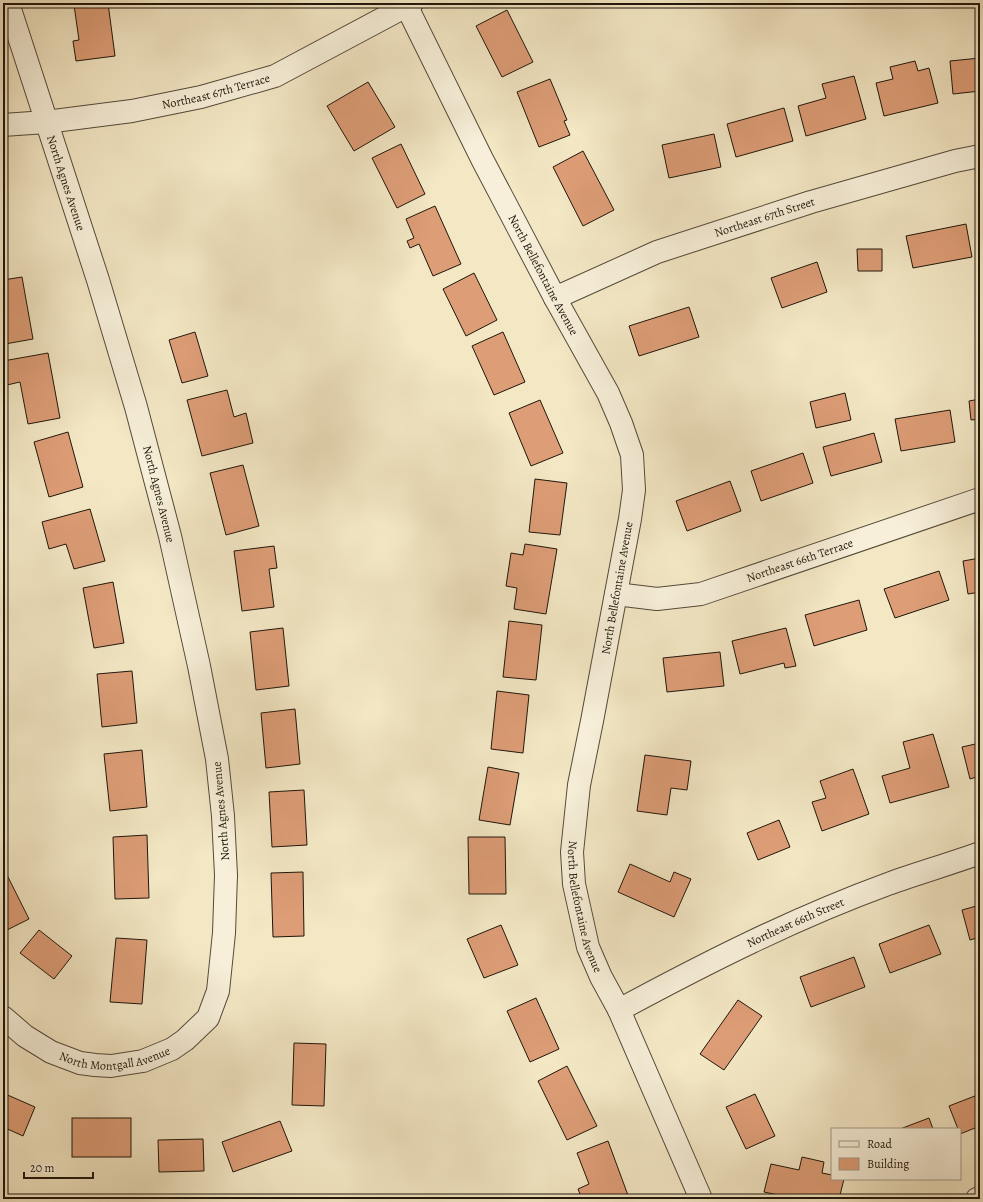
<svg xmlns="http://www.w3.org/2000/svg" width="983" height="1202" font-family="Alegreya,serif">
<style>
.building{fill:#dd9d76;stroke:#1f160b}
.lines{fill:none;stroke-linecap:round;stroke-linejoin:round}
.street-casing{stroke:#544a39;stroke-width:24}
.street{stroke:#f7efd9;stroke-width:22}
.labels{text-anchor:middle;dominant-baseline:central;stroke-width:3;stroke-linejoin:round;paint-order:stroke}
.street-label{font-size:12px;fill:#1f160b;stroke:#f7efd9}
</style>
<rect width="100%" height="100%" fill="#f3e7c4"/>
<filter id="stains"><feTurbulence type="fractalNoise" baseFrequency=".005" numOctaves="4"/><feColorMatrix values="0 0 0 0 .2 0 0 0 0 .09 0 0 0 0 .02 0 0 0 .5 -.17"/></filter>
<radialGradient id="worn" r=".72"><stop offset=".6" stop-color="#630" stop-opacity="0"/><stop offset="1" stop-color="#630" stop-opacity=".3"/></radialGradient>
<g class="building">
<path d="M91,3H108L115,56L76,61L73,41L79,40L74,5Z"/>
<path d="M507,10L533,62L502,77L476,26Z"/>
<path d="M980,58V91L953,94L950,61Z"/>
<path d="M915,61L918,71L929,68L938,103L884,116L876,83L893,79L890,67Z"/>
<path d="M854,76L866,119L806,136L798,106L826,98L822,84Z"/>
<path d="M550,79L567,120L564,121L570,135L539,147L517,92Z"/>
<path d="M368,82L395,127L354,151L327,106Z"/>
<path d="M784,108L793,141L736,157L727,124Z"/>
<path d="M714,134L721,167L669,178L662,145Z"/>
<path d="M401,144L425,194L397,208L372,158Z"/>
<path d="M583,151L614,210L583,226L553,167Z"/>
<path d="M435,206L461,264L433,276L419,244L410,248L407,241L414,238L406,219Z"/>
<path d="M966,224L972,257L913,268L906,236Z"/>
<path d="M857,249H882V271H858Z"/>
<path d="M817,262L827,292L782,308L771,278Z"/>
<path d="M474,273L497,320L466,336L443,289Z"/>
<path d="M22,277L33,339L5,344L3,331V280Z"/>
<path d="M689,307L699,337L639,356L629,326Z"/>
<path d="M195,332L208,376L182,383L169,340Z"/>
<path d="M503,332L525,382L494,395L472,346Z"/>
<path d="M48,353L60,418L28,424L20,382L7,385L3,361Z"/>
<path d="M227,390L234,417L246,413L253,443L202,456L187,400Z"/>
<path d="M845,393L851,420L816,428L810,402Z"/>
<path d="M980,399V419L971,420L969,401Z"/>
<path d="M540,400L563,453L531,466L509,413Z"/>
<path d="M950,410L955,442L901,451L895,419Z"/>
<path d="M68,432L83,487L49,497L34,442Z"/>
<path d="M874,433L882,462L831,476L823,447Z"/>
<path d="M803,453L813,483L761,501L751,471Z"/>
<path d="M243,465L259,526L226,535L210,473Z"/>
<path d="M535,479L567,483L560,535L529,532Z"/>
<path d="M730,481L741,511L687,531L676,501Z"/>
<path d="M90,509L105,561L74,569L66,544L49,549L42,522Z"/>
<path d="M525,544L557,549L546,614L514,609L517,588L506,586L511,553L523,555Z"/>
<path d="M274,546L277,568L269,569L274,607L242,611L234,551Z"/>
<path d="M980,558V592L968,594L963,561Z"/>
<path d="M939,571L949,600L895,618L884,589Z"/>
<path d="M113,582L124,643L94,648L83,588Z"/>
<path d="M859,600L867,630L814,646L805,615Z"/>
<path d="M509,621L542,625L536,680L503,677Z"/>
<path d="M283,628L289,686L256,690L250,632Z"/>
<path d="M786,628L796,666L785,668L784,663L740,674L732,641Z"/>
<path d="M720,652L724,686L667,692L663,658Z"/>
<path d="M132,671L137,723L102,727L97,674Z"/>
<path d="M497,691L529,695L523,753L491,749Z"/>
<path d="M295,709L300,764L266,768L261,713Z"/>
<path d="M933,734L949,787L890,803L882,776L910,768L903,742Z"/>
<path d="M980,743V776L970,779L962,747Z"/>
<path d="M142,750L147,807L110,811L104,754Z"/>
<path d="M645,755L691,761L687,790L671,788L667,815L637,811Z"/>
<path d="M488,767L519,773L510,825L479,820Z"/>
<path d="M853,769L869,814L822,831L812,802L826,798L820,781Z"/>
<path d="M304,790L307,845L272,847L269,792Z"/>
<path d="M779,820L790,847L758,860L747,833Z"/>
<path d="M147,835L149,898L115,899L113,837Z"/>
<path d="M468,837H505L506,894H469Z"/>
<path d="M630,864L670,882L674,872L691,879L674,917L618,892Z"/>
<path d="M3,867L29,919L3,932Z"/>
<path d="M303,872L304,936L273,937L271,873Z"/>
<path d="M980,905V937L970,940L962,910Z"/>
<path d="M501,925L518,965L484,978L467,939Z"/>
<path d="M929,925L941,954L890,973L879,944Z"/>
<path d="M39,930L72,956L54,979L20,953Z"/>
<path d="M116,938L147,940L142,1004L110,1002Z"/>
<path d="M854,957L865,987L811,1007L800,977Z"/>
<path d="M536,998L559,1049L530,1062L507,1011Z"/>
<path d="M738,1000L762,1016L724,1070L700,1054Z"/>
<path d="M294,1043L326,1044L324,1106L292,1105Z"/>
<path d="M567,1066L597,1126L567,1140L538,1081Z"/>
<path d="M3,1093L35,1107L23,1136L3,1127Z"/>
<path d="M755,1094L775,1136L746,1149L726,1107Z"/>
<path d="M980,1094V1126L960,1134V1129H958L949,1106Z"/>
<rect x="72" y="1118" width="59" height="39"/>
<path d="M929,1118L933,1129H900Z"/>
<path d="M280,1121L292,1151L233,1172L222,1142Z"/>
<path d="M203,1139L204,1171L159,1172L158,1140Z"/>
<path d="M608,1141L629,1198L626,1199H582L578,1189L589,1184L577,1153Z"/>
<path d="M802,1157L824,1162L822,1173L832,1175V1179H844L839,1199H797L764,1192L771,1164L799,1170Z"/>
</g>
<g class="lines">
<defs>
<g id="street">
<path id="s1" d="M405,3L482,159L555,298L608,393L621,423L632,455L634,490L630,519L592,721L579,785L572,852L574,884L588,947L601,977L619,1010L701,1199"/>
<path id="s2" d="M3,125L46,122L132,111L201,97L275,76L412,3"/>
<path id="s3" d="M555,298L657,252L811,202L955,161L980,156"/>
<path id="s4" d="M616,594L657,599L701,594L980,499"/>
<path id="s5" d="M619,1010C706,963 795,918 888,884C918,873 950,864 980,853"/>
<path id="s6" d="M3,1017L25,1036L51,1052L80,1063L95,1065L111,1066L143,1061L172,1049L185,1040L208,1018L218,991L224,933L226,875L223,816L217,759L199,666L170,536L136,407L98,280L8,3"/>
<path d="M977,1199L980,1198"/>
</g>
</defs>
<use href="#street" class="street-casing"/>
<use href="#street" class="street"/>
</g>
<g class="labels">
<g class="street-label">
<text stroke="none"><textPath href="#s2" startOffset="216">Northeast 67th Terrace</textPath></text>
<text transform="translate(66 183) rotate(72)">North Agnes Avenue</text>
<text stroke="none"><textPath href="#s3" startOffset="225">Northeast 67th Street</textPath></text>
<text stroke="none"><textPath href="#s1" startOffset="305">North Bellefontaine Avenue</textPath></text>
<text transform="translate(159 494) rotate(76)">North Agnes Avenue</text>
<text stroke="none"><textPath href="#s4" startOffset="190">Northeast 66th Terrace</textPath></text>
<text transform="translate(617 588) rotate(-80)">North Bellefontaine Avenue</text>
<text transform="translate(221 811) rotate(-95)">North Agnes Avenue</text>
<text stroke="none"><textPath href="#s1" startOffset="965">North Bellefontaine Avenue</textPath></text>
<text stroke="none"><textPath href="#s5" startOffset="197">Northeast 66th Street</textPath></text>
<text stroke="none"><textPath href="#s6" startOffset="126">North Montgall Avenue</textPath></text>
</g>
</g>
<rect width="983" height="1202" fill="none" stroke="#f3e7c4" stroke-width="16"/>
<rect x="4" y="4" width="975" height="1194" fill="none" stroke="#1f160b" stroke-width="2"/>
<rect x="8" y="8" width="967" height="1186" fill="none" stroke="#1f160b"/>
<rect x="831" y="1128" width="130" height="52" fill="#f7efd9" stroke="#a19887"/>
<rect x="839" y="1141" width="20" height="6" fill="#f7efd9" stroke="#a19887"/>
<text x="867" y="1148" font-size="12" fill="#1f160b">Road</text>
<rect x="839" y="1158" width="20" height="12" fill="#dd9d76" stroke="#a19887"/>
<text x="867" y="1168" font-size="12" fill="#1f160b">Building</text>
<path d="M24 1172v6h69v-6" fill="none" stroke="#1f160b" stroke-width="2"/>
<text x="30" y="1172" font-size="12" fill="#1f160b" stroke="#f7efd9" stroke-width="3" paint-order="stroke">20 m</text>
<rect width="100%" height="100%" filter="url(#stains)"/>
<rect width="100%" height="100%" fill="url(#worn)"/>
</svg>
